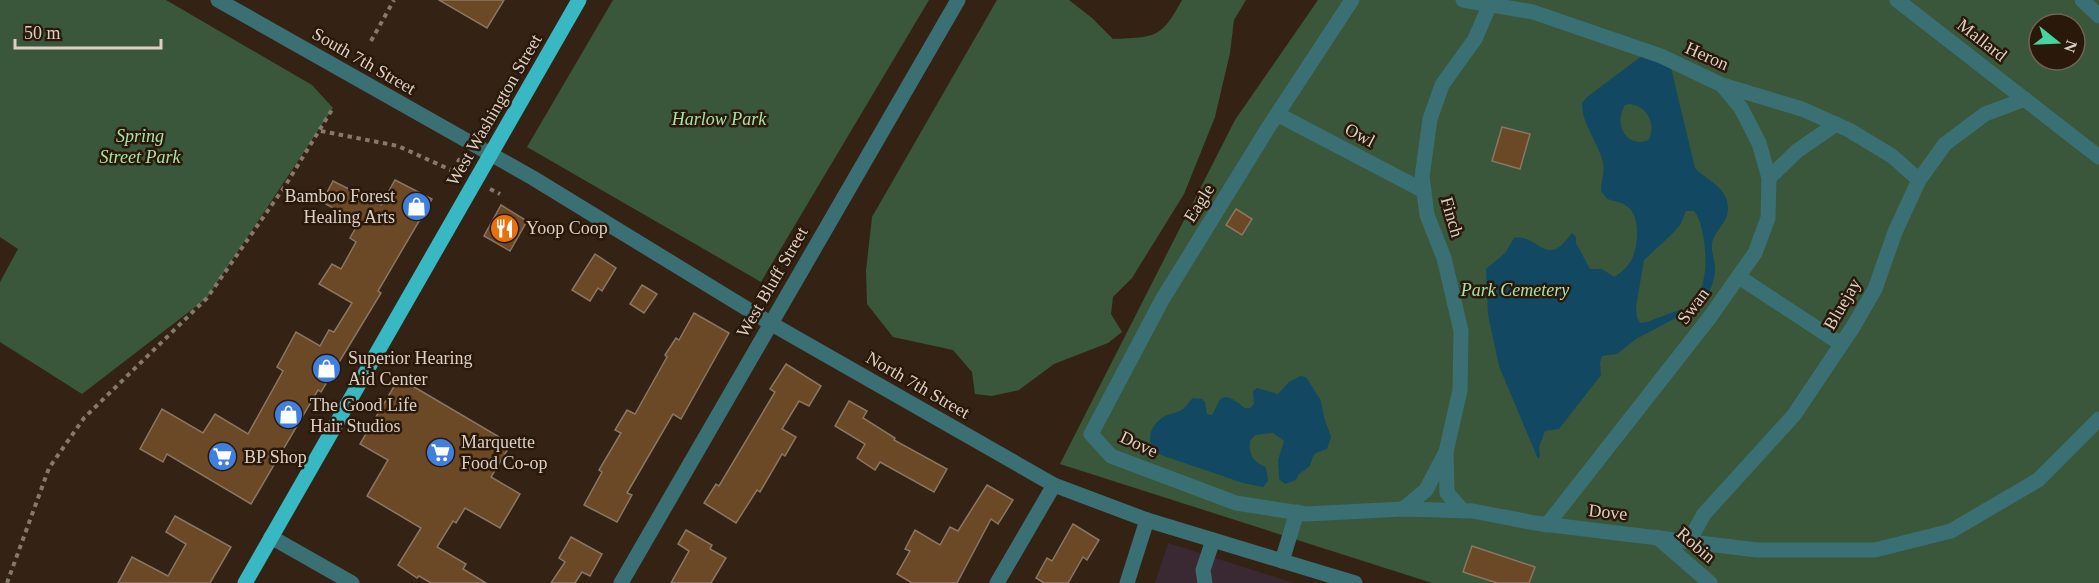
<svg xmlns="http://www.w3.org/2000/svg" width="2099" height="583" font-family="Georgia,serif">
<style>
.education{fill:#3a2832}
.green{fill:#3a573b;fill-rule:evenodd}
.water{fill:#124861;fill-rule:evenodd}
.building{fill:#6c4926;stroke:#897663;stroke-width:1.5}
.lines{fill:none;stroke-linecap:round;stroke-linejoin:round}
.path{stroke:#86786c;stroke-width:4;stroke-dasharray:4.5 4.5;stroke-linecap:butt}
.minor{stroke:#3a7074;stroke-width:15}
.major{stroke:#37b8c2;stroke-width:15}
.labels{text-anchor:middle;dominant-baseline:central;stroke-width:5;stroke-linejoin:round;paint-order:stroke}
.street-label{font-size:18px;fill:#dbcfc6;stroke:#2a190a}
.park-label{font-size:18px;font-style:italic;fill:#a7e2a9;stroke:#2a190a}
.poi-label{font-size:18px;fill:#dbcfc6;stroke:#2a190a;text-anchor:start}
</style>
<rect width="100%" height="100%" fill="#342314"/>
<path class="education" d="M1168,543L1294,583H1155Z"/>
<g class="green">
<path d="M0,0H166L312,85L333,108L207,298L82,394L0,342V282L18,249L0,237Z"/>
<path d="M613,0H929L761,282L527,147Z"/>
<path d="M997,0H1069L1092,18L1113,39C1155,37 1161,39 1182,0H1246L1234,20L1230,53L1215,117L1184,194L1132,278L1113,297L1111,314L1122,332L1108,343L1054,364L1019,390L992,396L975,394L972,372L953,350L893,337L867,304L866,271L872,217Z"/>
<path d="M1318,0H2099V583H1432L1060,464L1235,120ZM2039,24H2075V60H2039Z"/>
</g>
<g class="water">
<path d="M1647,55L1671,68L1695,168C1706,180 1722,184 1727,201C1732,223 1715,227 1712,244C1711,252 1715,260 1715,268C1715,281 1709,298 1698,305L1694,304C1698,295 1703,286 1704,277C1708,262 1704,222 1694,211H1686L1680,225L1672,234L1644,260L1636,307L1637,317L1640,323L1647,322L1679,310L1683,311V314L1636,339L1617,354L1602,356L1600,363L1601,375L1559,429L1545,431L1539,447L1540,456L1538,459L1499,366L1488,315L1486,269L1505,253L1514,238C1535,234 1543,259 1559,247C1564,244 1568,237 1572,233L1576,237V243L1590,269H1602L1614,277C1620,274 1627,267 1631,261C1638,248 1641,219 1629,208C1623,202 1615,201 1607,199L1601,191C1601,181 1605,172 1603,162C1598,142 1582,125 1582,103L1587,97L1639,58ZM1629,104C1648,106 1656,124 1649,140C1626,149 1613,124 1625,105Z"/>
<path d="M1300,376L1306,377L1321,401L1324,417L1331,437L1327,449L1316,453L1313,456L1310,466L1299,474L1296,480L1285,484L1279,479L1278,460L1284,441L1273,433L1255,435L1250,441C1248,454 1254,463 1266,467L1268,481L1263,487L1243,483L1161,455C1143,445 1149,425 1165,416C1171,413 1178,413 1183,409C1187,406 1189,401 1193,398L1202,399L1205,402L1207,414L1212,415C1215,411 1216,406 1219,401C1226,391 1239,404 1245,408H1250L1254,404L1253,391L1257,388L1278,394L1289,382Z"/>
</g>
<g class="building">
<path d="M439,0H504L487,28Z"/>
<path d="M1502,127L1530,134L1520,169L1492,161Z"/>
<path d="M395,180L432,199L378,291L381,293L321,392L318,390L251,504L167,454L163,462L140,449L162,409L203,433L215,414L248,434L283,371L277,367L296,332L320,346L329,330L334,332L352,303L319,284L332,264L341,269L356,242L350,238L359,222L322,202L333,181L381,205Z"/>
<path d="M501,205L527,221L510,251L484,236Z"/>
<path d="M1236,209L1252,219L1242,235L1226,225Z"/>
<path d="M595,254L616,268L602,291L598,288L590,301L572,290Z"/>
<path d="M642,285L657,294L644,313L630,304Z"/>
<path d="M694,313L729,333L681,419L673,414L627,493L632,495L617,522L584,505L602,472L599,470L621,433L615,430L627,410L635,414L667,357L665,355L676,338L679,340Z"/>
<path d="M786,364L821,386L809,406L799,401L782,429L796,437L785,456L782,454L760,492L757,490L736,523L704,503L716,484L719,486L775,392L770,389Z"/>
<path d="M399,378L511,444L491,477L520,494L500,528L465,508L456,523L453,521L437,547L466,564L463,569L486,583H431L419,576L417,578L398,565L421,528L367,496L388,460L360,444Z"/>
<path d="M849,401L867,411L863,418L895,438L894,440L947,469L934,492L880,462L875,470L857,458L865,444L835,426Z"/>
<path d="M987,485L1013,500L998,524L991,519L957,583H912L897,574L910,551L905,549L915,530L940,545L950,527L958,531Z"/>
<path d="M175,516L231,547L210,583H118L132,557L168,576L186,544L166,532Z"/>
<path d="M1073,524L1099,540L1087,560L1083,557L1068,583H1044L1036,578L1047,558L1052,561Z"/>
<path d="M686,530L712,545L710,549L726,558L711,583H671L689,551L678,544Z"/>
<path d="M571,537L602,554L590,576L582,572L575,583H551L565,562L559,558Z"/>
<path d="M1472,546L1535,567L1529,583H1497L1463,572Z"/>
</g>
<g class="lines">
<g class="path">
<path d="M371,41L394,0"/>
<path d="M321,131L398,146L462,175"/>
<path d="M453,170L462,155"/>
<path d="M490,189L500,194"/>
<path d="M7,583L49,468L84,418L207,298L285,186L333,108"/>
</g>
<g class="minor">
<path d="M218,0L533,178L770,323L1054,485L1147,520L1355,583"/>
<path d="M1352,0L1268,128L1162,300L1091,434L1111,456L1236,503L1306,514L1403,509L1473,511L1535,523L1757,550H1875L1951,531L2038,480L2099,419"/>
<path d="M1463,0L1533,12L1661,56L1722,85L1802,109L1849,130L1892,156L1919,180"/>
<path d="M1897,0L2099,157"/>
<path d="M2082,0L2099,16"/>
<path d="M1277,114L1424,191"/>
<path d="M1769,178L1797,151L1836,124"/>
<path d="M1739,277L1841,344"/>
<path d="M1446,452L1460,390L1461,331L1444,258L1427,215L1422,177L1430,119L1442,85L1475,39L1490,4"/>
<path d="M1403,509L1426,490L1446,452L1447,493L1463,511"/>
<path d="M1547,525L1710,317L1755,253L1768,218L1769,178L1759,143L1741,108L1722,85"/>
<path d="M271,537L352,583"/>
<path d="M1657,537L1710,583"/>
<path d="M1689,541L1704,514L1794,415L1853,327L1875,289L1895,232L1919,180L1945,144L1985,114L2025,99"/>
<path d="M1282,561L1297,512"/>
<path d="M621,583L958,0"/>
<path d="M997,583L1054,485"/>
<path d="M1127,583L1147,520"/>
<path d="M1205,583L1203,570L1213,540"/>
</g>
<path class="major" d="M245,583L579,0"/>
</g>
<defs>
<symbol id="shop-disc" viewBox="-11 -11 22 22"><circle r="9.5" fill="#3f7fe0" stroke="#2a190a"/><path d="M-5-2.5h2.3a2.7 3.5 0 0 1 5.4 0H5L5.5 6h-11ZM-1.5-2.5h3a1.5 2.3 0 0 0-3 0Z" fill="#fff"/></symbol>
<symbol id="restaurant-disc" viewBox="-11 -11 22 22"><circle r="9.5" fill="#e8710a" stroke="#2a190a"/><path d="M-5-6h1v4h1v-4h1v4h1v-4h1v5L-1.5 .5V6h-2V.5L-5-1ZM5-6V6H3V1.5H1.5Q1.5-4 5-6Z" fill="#fff"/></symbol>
<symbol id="supermarket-disc" viewBox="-11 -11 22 22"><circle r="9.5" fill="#3f7fe0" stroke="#2a190a"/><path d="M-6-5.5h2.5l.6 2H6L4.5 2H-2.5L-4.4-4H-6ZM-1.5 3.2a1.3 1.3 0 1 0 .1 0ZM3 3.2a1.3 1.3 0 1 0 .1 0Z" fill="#fff"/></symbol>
</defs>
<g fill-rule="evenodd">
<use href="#shop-disc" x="400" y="190" width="33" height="33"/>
<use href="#restaurant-disc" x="488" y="212" width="33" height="33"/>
<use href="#shop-disc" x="310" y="352" width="33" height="33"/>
<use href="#shop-disc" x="272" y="398" width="33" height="33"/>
<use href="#supermarket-disc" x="424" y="436" width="33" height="33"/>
<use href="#supermarket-disc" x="206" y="440" width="33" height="33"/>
</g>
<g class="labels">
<g class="street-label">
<text transform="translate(1982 40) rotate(38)">Mallard</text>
<text transform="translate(1707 56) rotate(24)">Heron</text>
<text transform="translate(364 61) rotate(30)">South 7th Street</text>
<text transform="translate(494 110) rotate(-60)">West Washington Street</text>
<text transform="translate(1360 135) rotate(28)">Owl</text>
<text transform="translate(1199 203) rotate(-58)">Eagle</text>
<text transform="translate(1452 217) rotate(74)">Finch</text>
<text transform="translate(772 282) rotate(-60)">West Bluff Street</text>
<text transform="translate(1842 304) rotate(-60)">Bluejay</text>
<text transform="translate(1693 306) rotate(-53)">Swan</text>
<text transform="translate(918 385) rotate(30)">North 7th Street</text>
<text transform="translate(1139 444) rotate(25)">Dove</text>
<text transform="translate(1608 512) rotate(6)">Dove</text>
<text transform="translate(1696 545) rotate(41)">Robin</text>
</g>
<g class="park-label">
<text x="719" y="119">Harlow Park</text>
<text x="140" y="136">Spring<tspan x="140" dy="21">Street Park</tspan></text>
<text x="1515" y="290">Park Cemetery</text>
</g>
<g class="poi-label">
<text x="395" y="196" text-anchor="end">Bamboo Forest<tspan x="395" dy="21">Healing Arts</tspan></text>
<text x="526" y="228">Yoop Coop</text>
<text x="348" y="358">Superior Hearing<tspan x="348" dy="21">Aid Center</tspan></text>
<text x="310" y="405">The Good Life<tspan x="310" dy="21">Hair Studios</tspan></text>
<text x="461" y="442">Marquette<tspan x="461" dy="21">Food Co-op</tspan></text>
<text x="244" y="457">BP Shop</text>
</g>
</g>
<g transform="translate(2057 42) rotate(108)"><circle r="28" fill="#2a190a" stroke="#716255" stroke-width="1.5"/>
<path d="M0-4.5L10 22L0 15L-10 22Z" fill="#46d49e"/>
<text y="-9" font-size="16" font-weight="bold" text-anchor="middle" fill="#dbcfc6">N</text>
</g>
<path d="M15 39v9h146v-9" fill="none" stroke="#dbcfc6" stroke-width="3"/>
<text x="24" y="39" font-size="18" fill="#dbcfc6" stroke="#2a190a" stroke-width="4.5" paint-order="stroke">50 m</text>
</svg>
